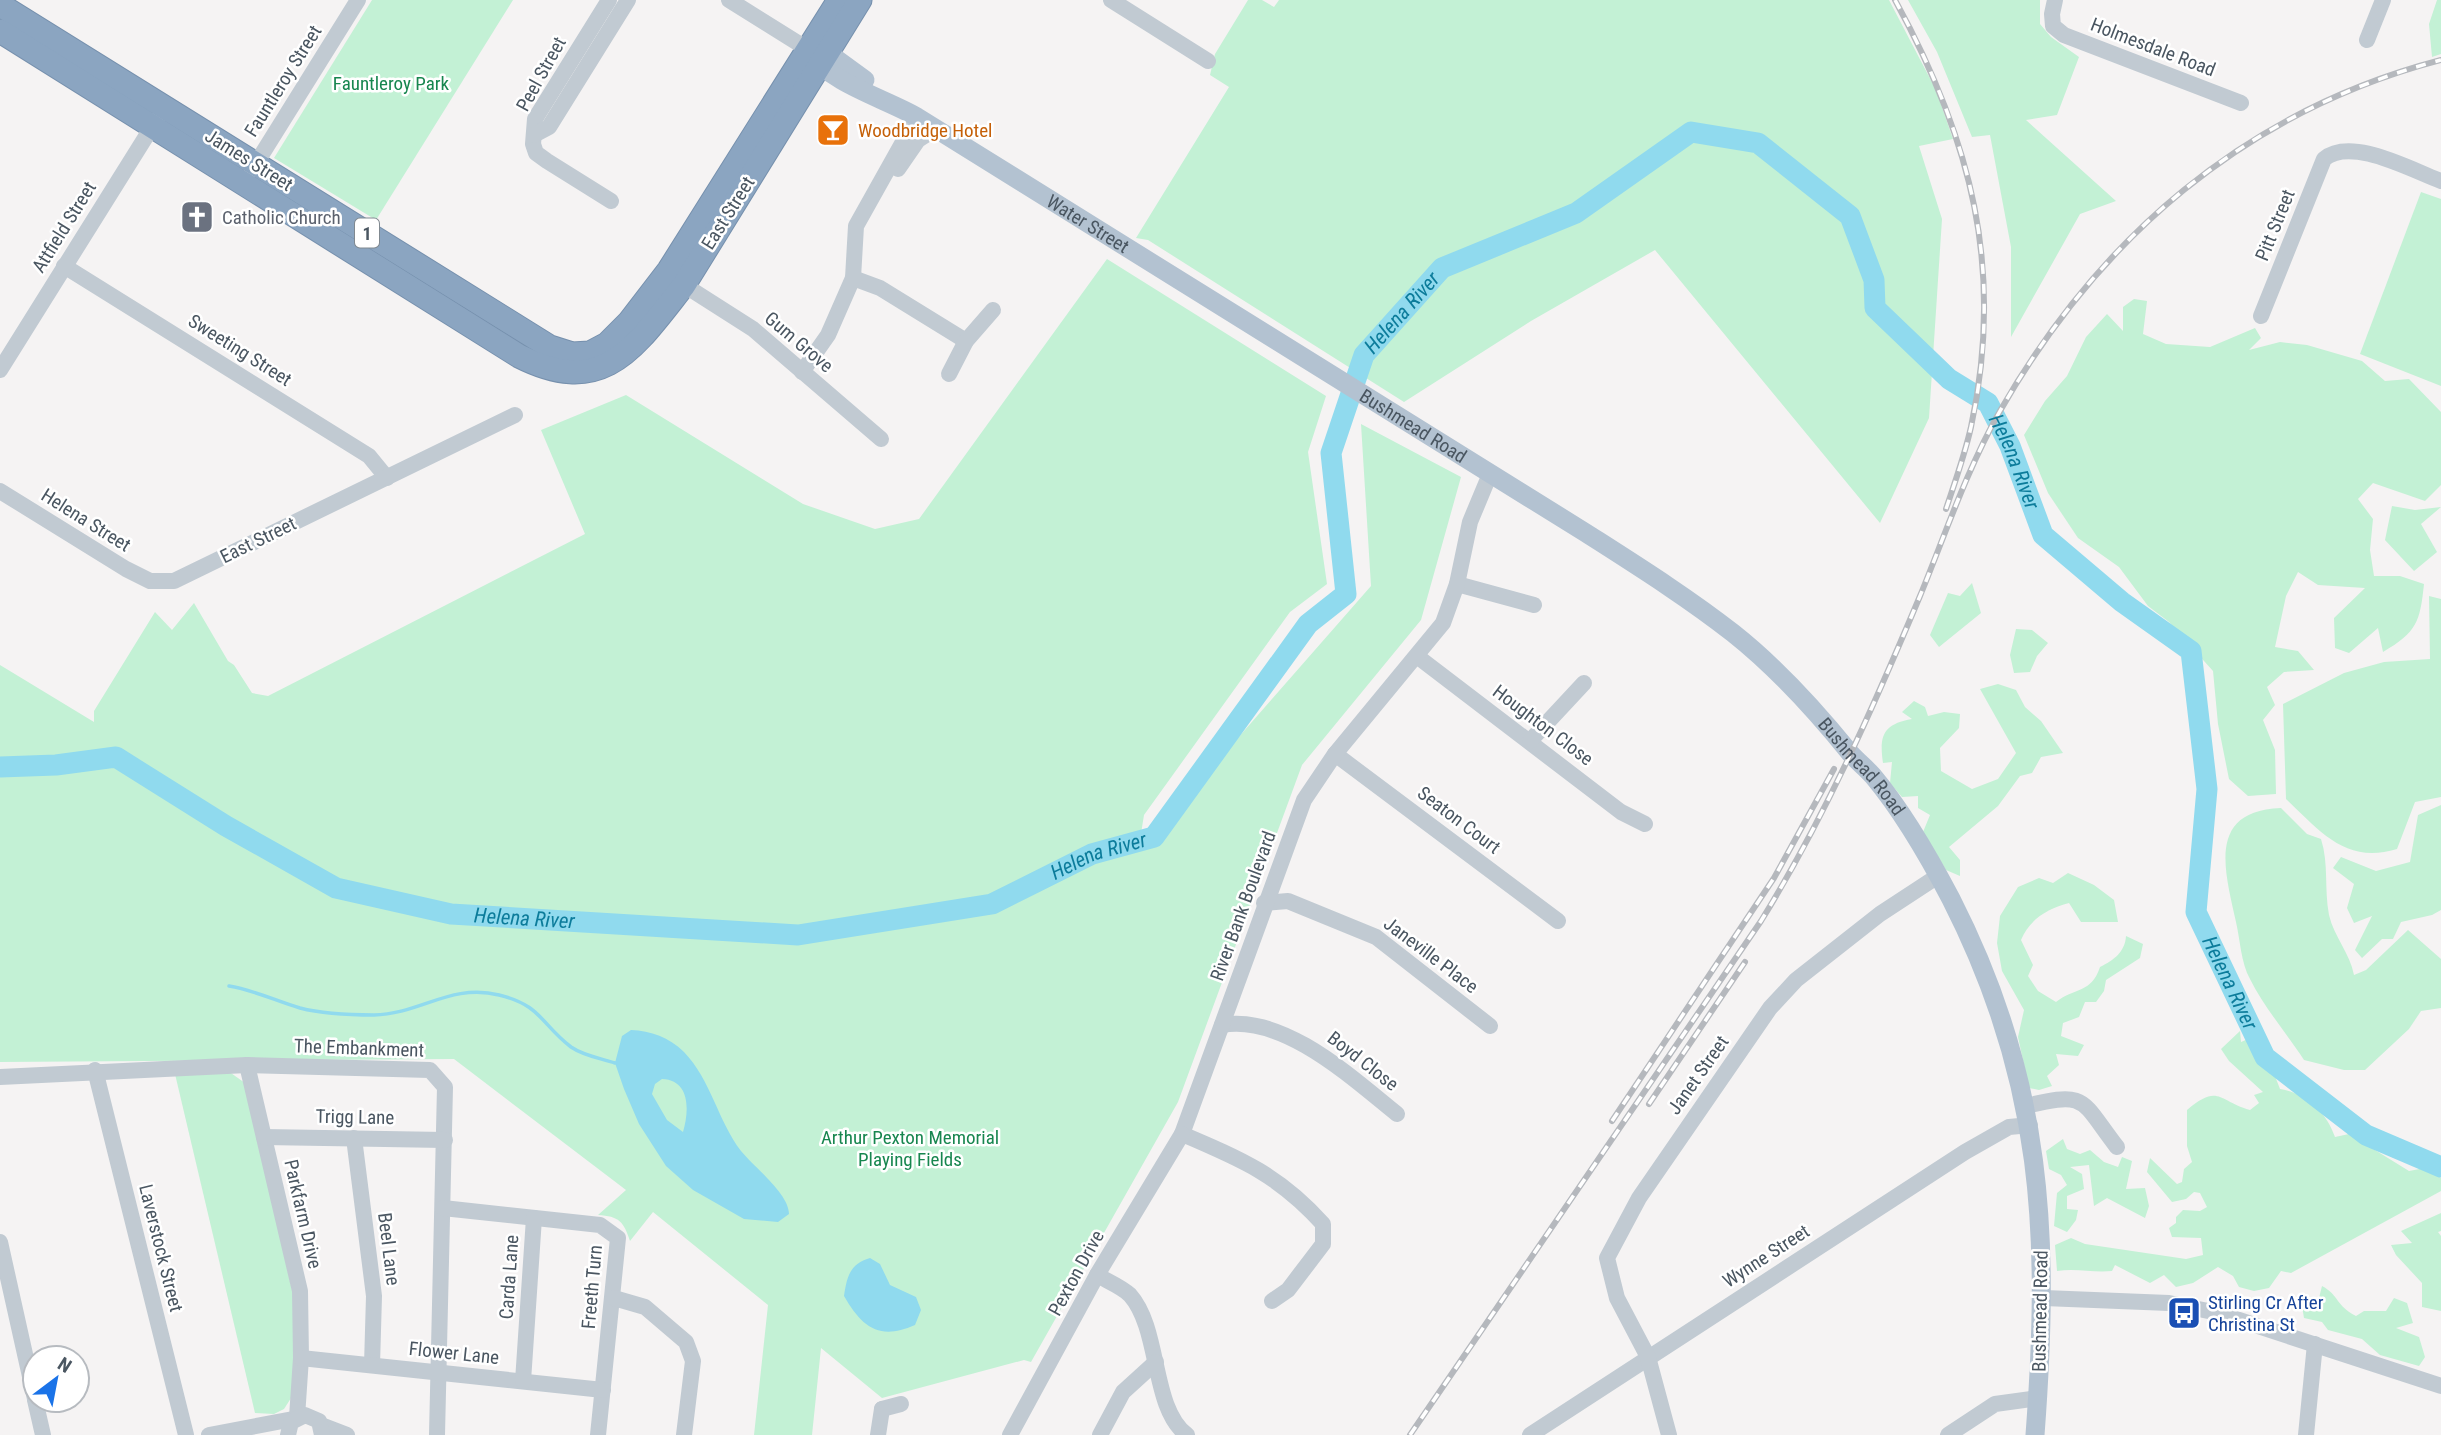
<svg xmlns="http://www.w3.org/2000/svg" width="2441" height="1435" font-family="'Roboto Condensed',sans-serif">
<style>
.green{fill:#c3f1d5}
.water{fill:#90daee;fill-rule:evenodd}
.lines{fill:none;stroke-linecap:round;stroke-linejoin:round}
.stream{stroke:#90daee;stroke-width:3.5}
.river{stroke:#90daee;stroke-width:21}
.highway-casing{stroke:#7690ad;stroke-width:25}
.minor{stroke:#c1cad2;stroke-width:16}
.major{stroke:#b3c2d1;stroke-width:19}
.highway{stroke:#8ba5c1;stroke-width:23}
.rail-casing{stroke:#b5b8bd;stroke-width:6}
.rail{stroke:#fff;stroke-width:3.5;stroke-dasharray:10;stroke-linecap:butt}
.labels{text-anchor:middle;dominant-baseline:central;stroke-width:5;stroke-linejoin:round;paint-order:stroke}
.shield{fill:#fff;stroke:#808990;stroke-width:2}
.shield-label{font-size:18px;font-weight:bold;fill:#4a5661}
.street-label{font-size:19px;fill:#4a5661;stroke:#fff}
.park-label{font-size:19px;fill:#17864f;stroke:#fff}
.food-label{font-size:19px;fill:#c56008;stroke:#fff;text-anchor:start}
.worship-label{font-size:19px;fill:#5b616d;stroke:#fff;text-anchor:start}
.transit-label{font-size:19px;fill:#164399;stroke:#fff;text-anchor:start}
.water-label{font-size:21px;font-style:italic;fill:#0c7c9b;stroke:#fff}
</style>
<rect width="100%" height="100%" fill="#f5f3f3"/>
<g class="green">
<path d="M372,0H513L376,220L274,158Z"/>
<path d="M1248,0H1262L1274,7L1279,0H1889L1936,90L1953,139L1919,146L1942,219L1929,418L1880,523L1655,250L1531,321L1404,402L1148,240L1136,238L1229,87L1210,75L1215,54Z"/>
<path d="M1908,0H2040V24L2051,37L2079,57L2057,115L2026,120L2116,201L2080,214L2011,337V247L1990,135L1972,137L1937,52Z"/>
<path d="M2437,0H2441V54L2432,57L2429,24Z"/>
<path d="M2421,192L2441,199V386L2360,354Z"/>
<path d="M1107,259L1326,396L1308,452L1327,584L1290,612L1144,815L1138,852L1371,586L1361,424L1461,477L1421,620L1302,765L1178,1102L1031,1362L1024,1360L882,1398L821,1348L812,1435H754L768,1305L653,1212L630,1241C624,1222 619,1216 598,1215L626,1190L454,1059L0,1062V665L94,722V711L155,612L172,630L194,603L228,661L234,665L252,693L268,696L585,534L541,430L626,395L803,504L875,529L919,519Z"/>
<path d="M2134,299L2147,301L2143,334L2166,344L2210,347L2255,328L2261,338L2249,350L2280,342L2307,345L2362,361L2385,381L2409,379L2441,412V485L2425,501L2373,483L2358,499L2373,519L2370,550L2374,576H2400L2424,584C2420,622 2417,632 2383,652L2378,628L2349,653L2335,648L2334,618L2365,588L2318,585L2298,572L2286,596L2275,647L2298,651L2314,670L2284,672L2267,687L2275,705L2263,720L2275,750L2276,794L2248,796L2229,779L2218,724L2213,671L2169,622L2148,606L2119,567L2078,538L2048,493L2024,435L2045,401L2067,376L2086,337L2107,314L2123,331V307Z"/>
<path d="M2392,506L2415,510L2441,507L2421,524L2437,552L2414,571L2385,540Z"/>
<path d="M1972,583L1981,613L1939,647L1930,635L1948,593L1960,596Z"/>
<path d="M2429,596L2441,599V797L2415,802L2397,849C2346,865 2320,831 2286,799L2283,704L2344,673L2384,662L2430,659Z"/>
<path d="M2016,629L2032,630L2048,643L2037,656L2030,672L2014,673L2010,655Z"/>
<path d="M1998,684L2016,690L2025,707L2041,721L2063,753L2041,757L2032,773L2020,776L1998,806L1949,847L1960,860V876L1946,870L1923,832L1930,815L1918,808V796L1902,797L1890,783L1892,762L1883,763C1879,736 1883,724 1912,719L1902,712L1914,701L1925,707L1928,716L1944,712L1960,714L1959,728L1940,748L1941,771L1972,789L1998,779L2016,753L1980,689Z"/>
<path d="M2441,805V910L2432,915L2401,922L2393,939H2382L2362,958L2355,950L2372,916L2354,923L2347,908L2354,884L2333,868L2341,857L2376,871L2410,862L2418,815Z"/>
<path d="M2281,808L2307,834L2321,839C2329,864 2324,888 2329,915C2334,937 2350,953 2354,975L2366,970L2408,930L2441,959V1008L2421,1011L2409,1029L2365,1070H2344L2304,1060C2287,1034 2264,1007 2250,979C2241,963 2240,939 2236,922C2225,871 2206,811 2281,808Z"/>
<path d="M2068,873L2094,885L2114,900L2118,922H2081L2069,903C2048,908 2029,920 2021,940L2033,965L2028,976L2038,991L2056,1002C2075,987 2091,994 2100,967C2114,960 2125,952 2126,936L2143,944L2140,958L2106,980L2104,991L2096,1002H2085L2079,1017L2063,1023L2061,1036L2084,1045L2078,1056L2056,1054L2059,1065L2047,1076L2052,1086L2039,1090L2029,1088L2018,1037L2024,1010L2002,971L1997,943L2000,916L2018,887L2039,878L2053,883Z"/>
<path d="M2240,1031L2241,1042L2248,1039L2262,1066L2275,1076L2280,1089C2308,1094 2326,1112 2335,1137L2349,1134L2409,1171L2425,1168L2441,1178V1191L2291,1273L2281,1271L2269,1288L2254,1291L2239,1287L2233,1276L2218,1267L2193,1283L2176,1287L2164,1275L2150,1283L2115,1265L2112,1271C2093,1273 2077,1268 2057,1271L2055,1245L2071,1238L2085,1244L2186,1259L2203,1255L2201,1238L2172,1237L2169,1228L2176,1223V1217L2183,1210L2200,1211L2207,1207L2200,1193L2194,1192L2186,1199L2172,1202L2147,1172L2150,1158L2177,1184L2182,1182L2184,1169L2192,1162L2187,1146V1110C2219,1083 2218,1101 2250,1110L2259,1103L2254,1095L2263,1092L2229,1061L2221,1049Z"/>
<path d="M228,1071L245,1083L295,1303L293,1395L284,1409L274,1414L255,1413L175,1074Z"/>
<path d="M2063,1139L2067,1149L2080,1154L2090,1150L2104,1162L2118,1167L2122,1157L2132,1161L2126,1189L2145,1188L2149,1206L2145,1218L2107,1198L2094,1206L2089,1165L2070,1167L2082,1174L2084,1189L2067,1196V1209L2078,1210L2076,1220L2067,1232L2054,1226L2057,1193L2067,1185L2061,1175L2049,1169L2046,1151Z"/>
<path d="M2441,1213V1231L2438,1232L2441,1236V1311L2422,1307V1283L2396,1255L2391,1245L2412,1243L2401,1231Z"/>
<path d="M2322,1286C2340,1296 2335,1305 2356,1316L2364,1311H2386L2394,1298L2407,1303L2413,1323L2396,1328L2419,1337L2425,1357L2419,1366L2380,1355L2362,1339L2328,1330L2322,1322L2304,1318L2301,1300L2318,1302Z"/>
</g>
<g class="water">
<path d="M631,1030C651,1031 669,1037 684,1052C711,1080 718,1121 741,1151C755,1168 789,1194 789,1214L778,1222L744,1219L693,1190L666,1166L639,1124L624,1089L615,1063L622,1036ZM662,1079C691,1080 689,1112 683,1132L667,1120L652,1094L655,1084Z"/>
<path d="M870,1258L880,1264L890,1285L916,1297L921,1310L915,1325C879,1341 862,1327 844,1296C847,1276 850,1264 870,1258Z"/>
</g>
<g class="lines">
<path class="stream" d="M229,986C254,990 276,1001 300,1008C323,1014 351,1015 374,1015C420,1014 451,983 499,995C541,1005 541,1024 571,1047C584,1056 600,1058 615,1063"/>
<path class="river" id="s1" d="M0,767L56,765L116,757L226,826L336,888L451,914L798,935L992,904L1092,854L1154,837L1308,624L1346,594L1331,453L1364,355L1442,268L1576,213L1691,132L1758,143L1850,216L1874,280L1875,308L1949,379L1988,403L2010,446L2043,535L2122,602L2191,651L2207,789L2196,912L2265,1057L2366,1135L2441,1167"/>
<defs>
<g id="highway">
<path d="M0,5L550,347L572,354L590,353L607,344L629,322L669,270L839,0"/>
<path d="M0,31L519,356C604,399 634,348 684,285L860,0"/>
</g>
</defs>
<use href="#highway" class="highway-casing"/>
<g class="minor">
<path d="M609,0L535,119L533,144L536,153L547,161L611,201"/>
<path d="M729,0L809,50"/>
<path d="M1111,0L1208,61"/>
<path d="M2055,0L2052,14L2053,26L2064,35L2241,103"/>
<path d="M2367,40L2383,0"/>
<path d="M534,135L549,127L628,0"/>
<path d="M898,169L918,140L935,129"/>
<path d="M252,170L358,0"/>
<path d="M64,266L369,456L387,478"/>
<path d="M853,278L880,288L966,341"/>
<path d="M684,285L753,329L881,439"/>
<path d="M2261,316L2324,159C2351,136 2411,170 2441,181"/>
<path d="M0,370L157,119"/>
<path d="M802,372L828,335L853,278L856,226L917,117"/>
<path d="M949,374L966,341L993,310"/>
<path d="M0,491L126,569L150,581H174L515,415"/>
<path d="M1457,584L1534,605"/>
<path d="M1418,657L1621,812L1645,824"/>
<path d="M1530,741L1584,683"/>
<path d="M1335,754L1558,921"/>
<path d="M1264,903L1288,901L1376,937L1490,1026"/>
<path d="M1222,1025C1284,1014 1352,1078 1397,1114"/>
<path d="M247,1065L300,1291L301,1358L297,1417"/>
<path d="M95,1070L186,1435"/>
<path d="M0,1077L247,1065L430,1070L445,1087L437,1435"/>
<path d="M2026,1106C2088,1091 2080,1099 2117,1147"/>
<path d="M264,1137L445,1140"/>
<path d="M354,1138L374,1296L372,1365"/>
<path d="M443,1208L600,1225L618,1238L598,1435"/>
<path d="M0,1242L35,1399"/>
<path d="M1097,1275C1107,1281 1122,1287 1130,1295C1161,1330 1151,1408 1187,1435"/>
<path d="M614,1298L645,1307L686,1342L693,1361L684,1435"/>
<path d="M2044,1298L2169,1303L2218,1313L2441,1386"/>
<path d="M1272,1301L1288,1290L1323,1244V1224C1279,1175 1241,1159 1182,1134L1304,800L1335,754L1443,623L1457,584L1470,522L1490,474"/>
<path d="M301,1358L603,1390"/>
<path d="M523,1381L534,1218"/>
<path d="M35,1400L43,1435"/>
<path d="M882,1409L901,1404"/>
<path d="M321,1425L347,1435"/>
<path d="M209,1435L293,1419"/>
<path d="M288,1435L291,1422L305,1415L319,1421L322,1435"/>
<path d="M878,1435L882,1409"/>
<path d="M1010,1435L1097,1275L1182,1134"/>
<path d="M1100,1435L1123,1392L1156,1362"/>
<path d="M1530,1435L1965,1152L2009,1127L2030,1125"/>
<path d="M1669,1435L1648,1357L1617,1298L1607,1258L1639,1198L1770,1008L1796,980L1880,914L1938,876"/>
<path d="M1948,1435L1995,1404L2038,1398"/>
<path d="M2306,1435L2315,1344"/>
</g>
<g class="major">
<path d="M813,51L828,53L865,80"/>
<path id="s2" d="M811,54C830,83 886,99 917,117L1586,533C1636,565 1687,597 1733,633C1776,667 1816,711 1850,753C1857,761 1866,768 1873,776C1904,813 1929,857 1951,899C2044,1081 2050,1236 2035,1435"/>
</g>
<use href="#highway" class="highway"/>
<defs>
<g id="rail">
<path d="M1895,0C1971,139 2005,269 1971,427C1965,454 1955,482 1946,509"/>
<path d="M1649,1104L1745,962"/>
<path d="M1612,1121L1774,878L1834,769"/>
<path d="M1410,1435L1761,921C1825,817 1873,708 1920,596C1945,535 1967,469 2000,411C2099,238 2245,111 2441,60"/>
</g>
</defs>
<use href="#rail" class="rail-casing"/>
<use href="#rail" class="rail"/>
</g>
<defs>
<symbol id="bar-square" viewBox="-11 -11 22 22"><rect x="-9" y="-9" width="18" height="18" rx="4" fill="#e8710a" stroke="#fff"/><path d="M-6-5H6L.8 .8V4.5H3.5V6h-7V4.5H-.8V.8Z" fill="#fff"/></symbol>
<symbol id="church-square" viewBox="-11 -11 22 22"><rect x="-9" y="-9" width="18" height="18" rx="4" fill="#6b7280" stroke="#fff"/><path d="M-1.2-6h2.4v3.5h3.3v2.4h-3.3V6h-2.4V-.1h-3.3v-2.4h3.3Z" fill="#fff"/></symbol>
<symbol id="bus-square" viewBox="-11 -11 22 22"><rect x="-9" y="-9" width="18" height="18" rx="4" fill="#1a4fb4" stroke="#fff"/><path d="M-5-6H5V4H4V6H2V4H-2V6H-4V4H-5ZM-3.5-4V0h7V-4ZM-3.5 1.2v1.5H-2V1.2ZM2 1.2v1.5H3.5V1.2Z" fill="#fff"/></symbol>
</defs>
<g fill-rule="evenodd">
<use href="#bar-square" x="814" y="111" width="38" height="38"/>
<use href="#church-square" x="178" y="198" width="38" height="38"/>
<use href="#bus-square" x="2165" y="1294" width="38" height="38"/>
</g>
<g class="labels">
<rect class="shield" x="355" y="218.5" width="24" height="29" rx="5"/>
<g class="shield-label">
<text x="367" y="233">1</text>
</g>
<g class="street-label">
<text transform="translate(2153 47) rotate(21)">Holmesdale Road</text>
<text transform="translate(541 74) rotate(-61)">Peel Street</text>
<text transform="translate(283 81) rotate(-58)">Fauntleroy Street</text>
<text transform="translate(249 160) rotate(32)">James Street</text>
<text transform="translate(728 213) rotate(-58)">East Street</text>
<text stroke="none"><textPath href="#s2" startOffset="326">Water Street</textPath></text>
<text transform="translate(2275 225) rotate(-68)">Pitt Street</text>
<text transform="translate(64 227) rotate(-58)">Attfield Street</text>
<text transform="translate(799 342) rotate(40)">Gum Grove</text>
<text transform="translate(240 350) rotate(32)">Sweeting Street</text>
<text stroke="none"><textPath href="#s2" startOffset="709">Bushmead Road</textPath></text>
<text transform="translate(86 520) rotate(32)">Helena Street</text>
<text transform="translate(258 540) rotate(-26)">East Street</text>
<text transform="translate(1543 725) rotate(37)">Houghton Close</text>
<text stroke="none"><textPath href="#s2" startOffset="1276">Bushmead Road</textPath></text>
<text transform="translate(1459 820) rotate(37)">Seaton Court</text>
<text transform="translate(1243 906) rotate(-70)">River Bank Boulevard</text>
<text transform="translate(1431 955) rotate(37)">Janeville Place</text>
<text transform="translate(359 1048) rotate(2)">The Embankment</text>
<text transform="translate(1363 1061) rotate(38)">Boyd Close</text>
<text transform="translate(1698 1075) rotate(-55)">Janet Street</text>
<text transform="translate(355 1117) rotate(1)">Trigg Lane</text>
<text transform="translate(303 1214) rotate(77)">Parkfarm Drive</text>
<text transform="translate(161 1248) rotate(76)">Laverstock Street</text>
<text transform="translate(389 1249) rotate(83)">Beel Lane</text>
<text transform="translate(1766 1256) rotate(-33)">Wynne Street</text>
<text transform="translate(1076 1273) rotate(-61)">Pexton Drive</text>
<text transform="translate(509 1277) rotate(-86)">Carda Lane</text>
<text transform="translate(592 1287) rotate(-85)">Freeth Turn</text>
<text transform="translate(2040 1311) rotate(-89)">Bushmead Road</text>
<text transform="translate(454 1353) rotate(6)">Flower Lane</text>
</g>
<g class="park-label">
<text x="391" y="83">Fauntleroy Park</text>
<text x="910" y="1137">Arthur Pexton Memorial<tspan x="910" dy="22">Playing Fields</tspan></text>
</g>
<g class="food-label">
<text x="858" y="130">Woodbridge Hotel</text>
</g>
<g class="worship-label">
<text x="222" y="217">Catholic Church</text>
</g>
<g class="transit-label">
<text x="2208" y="1302">Stirling Cr After<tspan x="2208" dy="22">Christina St</tspan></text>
</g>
<g class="water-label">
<text stroke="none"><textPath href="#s1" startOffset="1824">Helena River</textPath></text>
<text stroke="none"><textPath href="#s1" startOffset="2664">Helena River</textPath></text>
<text stroke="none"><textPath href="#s1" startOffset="1152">Helena River</textPath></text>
<text stroke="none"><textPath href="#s1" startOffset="564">Helena River</textPath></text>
<text stroke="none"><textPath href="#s1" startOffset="3272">Helena River</textPath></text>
</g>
</g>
<g transform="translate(56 1379) rotate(32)"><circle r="33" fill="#ffffff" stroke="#b7bbc0" stroke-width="2"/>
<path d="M0-5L12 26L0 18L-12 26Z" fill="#1a73e8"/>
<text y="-10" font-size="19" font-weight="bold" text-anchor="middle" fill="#4a5661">N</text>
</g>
</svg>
